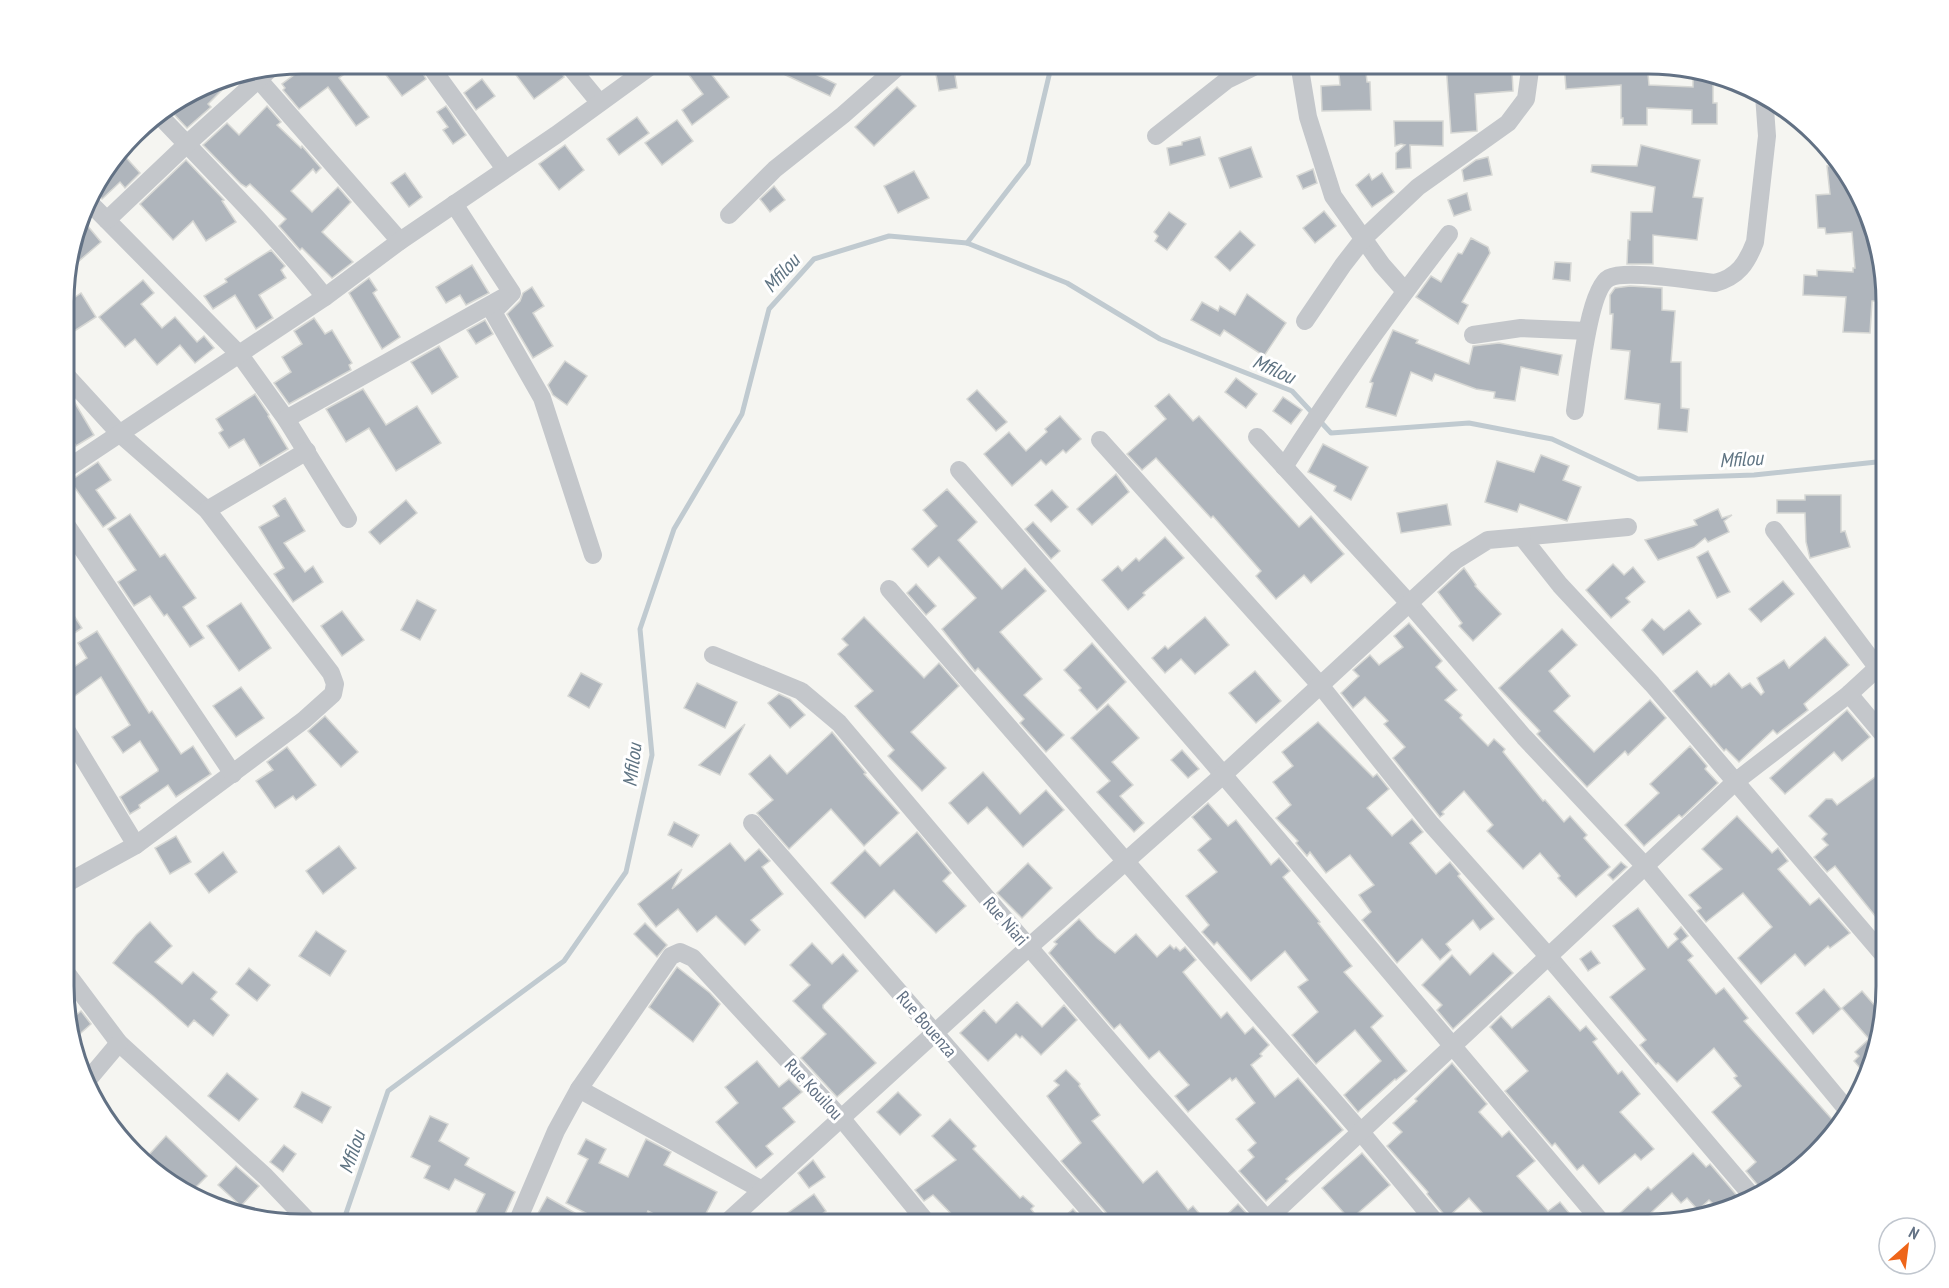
<svg xmlns="http://www.w3.org/2000/svg" width="1949" height="1288" font-family="'PT Sans Narrow',sans-serif">
<style>
.lines{fill:none;stroke-linecap:round;stroke-linejoin:round}
.stream{stroke:#c0cad0;stroke-width:5}
.building{fill:#afb5bc;stroke:#d6d7d4;stroke-width:1.5}
.minor{stroke:#c4c7cb;stroke-width:18}
.labels{text-anchor:middle;dominant-baseline:central;stroke-width:6;stroke-linejoin:round;paint-order:stroke}
.street-label{font-size:18px;fill:#627184;stroke:#fff}
.water-label{font-size:20px;font-style:italic;fill:#5e7382;stroke:#fff}
.rim{fill:none;stroke:#627184;stroke-width:3}
</style>
<rect width="100%" height="100%" fill="#f5f5f1"/>
<g class="lines">
<g class="stream">
<path d="M967,243L1028,164L1052,63"/>
<path d="M342,1225L388,1091L564,961L626,872L652,755L640,629L674,529L742,414L769,309L814,259L889,236L967,243L1067,283L1160,339L1292,391L1331,433L1469,423L1552,439L1638,479L1754,475L1886,461"/>
</g>
</g>
<g class="building">
<path d="M310,63H359L339,78L369,117L356,126L328,87L299,109L283,90L285,88L282,84Z"/>
<path d="M377,63H417L426,79L402,96Z"/>
<path d="M507,63H556L564,77L534,99Z"/>
<path d="M705,63H708L715,73L712,75L729,97L692,125L682,110L703,94L689,75Z"/>
<path d="M760,63H793L836,84L830,96Z"/>
<path d="M934,63H953L957,88L939,91Z"/>
<path d="M1338,63H1365L1367,82H1370L1371,110L1322,111L1321,86L1340,85Z"/>
<path d="M1446,63H1488L1489,73L1512,71L1513,91L1475,94L1477,131L1451,133Z"/>
<path d="M1564,63H1589V68L1647,63L1649,85L1693,87V71L1713,74V103H1717V124H1692V110L1647,108V125H1623V118H1621V85L1566,89Z"/>
<path d="M236,76L208,104L211,107L187,128L168,108L211,81Z"/>
<path d="M482,79L495,96L476,110L464,93Z"/>
<path d="M897,87L916,106L874,146L855,127Z"/>
<path d="M267,106L281,122L277,125L301,148L302,146L321,168L316,173L313,169L291,191L312,212L338,187L351,202L322,232L353,262L332,278L302,248L300,250L279,226L286,219L250,184L246,187L241,184L203,145L227,123L239,135Z"/>
<path d="M446,106L466,135L453,144L443,130L448,127L437,112Z"/>
<path d="M637,117L649,133L619,155L607,139Z"/>
<path d="M677,120L693,141L662,165L645,143Z"/>
<path d="M1394,121H1443V146L1410,145L1411,168L1396,169V153L1405,145L1401,144L1395,146Z"/>
<path d="M1200,137L1205,155L1170,165L1167,148L1182,145V142Z"/>
<path d="M565,145L584,170L559,190L539,164Z"/>
<path d="M1641,145L1700,160L1693,197L1703,198L1697,240L1653,235V264H1627L1628,240H1630L1631,212H1652L1655,187L1591,172L1592,165L1637,166Z"/>
<path d="M1251,147L1262,177L1230,188L1219,158Z"/>
<path d="M121,152L140,173L125,188L120,182L102,199L93,190Z"/>
<path d="M1488,157L1492,175L1464,181L1462,170L1476,160Z"/>
<path d="M186,160L224,200L222,201L236,222L206,241L193,221L173,240L140,204Z"/>
<path d="M1838,165L1854,183L1872,241L1874,268L1878,269L1877,301H1872L1870,333L1843,332L1846,297L1803,295L1804,275L1817,276V270L1853,272V268H1855L1852,232L1826,234L1825,228H1818L1816,195L1830,194L1827,166Z"/>
<path d="M1313,169L1317,183L1303,189L1297,176Z"/>
<path d="M914,171L929,198L898,213L884,186Z"/>
<path d="M405,173L422,197L409,207L391,183Z"/>
<path d="M1382,173L1394,192L1372,207L1356,185L1369,174L1372,180Z"/>
<path d="M774,186L785,200L770,212L760,199Z"/>
<path d="M1467,193L1471,210L1454,216L1448,200Z"/>
<path d="M1324,211L1336,226L1315,243L1303,228Z"/>
<path d="M1169,212L1186,224L1167,250L1155,241L1158,236L1154,232Z"/>
<path d="M81,218L101,242L65,273V271Z"/>
<path d="M1240,231L1255,245L1230,271L1215,257Z"/>
<path d="M1471,238L1488,247L1490,253L1462,302L1468,305L1458,324L1416,297L1431,276L1441,282L1458,253L1462,254Z"/>
<path d="M271,250L285,266L281,270L286,278L259,295L273,318L256,329L235,295L213,309L204,296L227,282L225,279Z"/>
<path d="M1555,262L1571,263L1570,281L1553,279Z"/>
<path d="M472,265L489,293L466,305L460,295L446,303L436,287Z"/>
<path d="M369,278L377,290L373,293L400,337L382,349L349,293Z"/>
<path d="M143,280L154,293L141,304L162,328L175,317L197,342L204,336L214,348L195,363L180,345L157,365L135,339L125,347L99,317Z"/>
<path d="M1630,286L1662,288V310L1675,311L1671,362H1681V408L1689,409L1687,432L1658,429L1660,404L1625,399L1630,351L1611,349L1613,314H1610V295L1615,288Z"/>
<path d="M532,287L544,306L533,313L553,346L533,358L507,314L520,301L523,293Z"/>
<path d="M81,293L96,317L65,337V304Z"/>
<path d="M1247,294L1286,323L1264,356L1224,330L1220,336L1191,320L1202,302L1218,311L1220,306L1235,315Z"/>
<path d="M314,318L325,334L332,330L352,363L349,365L351,370L289,404L274,383L291,372L282,357L302,344L294,331Z"/>
<path d="M485,320L493,334L476,344L467,330Z"/>
<path d="M1393,330L1418,340L1416,343L1469,364L1473,346L1499,343L1562,355L1558,375L1521,367L1515,401L1494,398L1495,392L1476,389L1435,374L1432,381L1411,372L1396,416L1366,407L1373,383L1370,382Z"/>
<path d="M439,346L458,377L432,394L411,362Z"/>
<path d="M565,361L587,376L567,405L553,395L548,385Z"/>
<path d="M1236,378L1257,394L1246,408L1225,392Z"/>
<path d="M363,389L386,425L417,406L441,443L396,471L369,428L346,442L326,409Z"/>
<path d="M977,390L1007,422L996,431L967,399Z"/>
<path d="M65,391L72,398L94,435L76,446L65,428Z"/>
<path d="M255,394L269,415L268,416L288,449L260,466L244,439L229,448L219,433L223,430L216,419Z"/>
<path d="M1169,394L1193,421L1199,416L1299,527L1311,516L1344,554L1311,583L1304,575L1276,599L1256,576L1261,571L1213,516L1211,518L1156,458L1142,470L1127,454L1166,419L1155,406Z"/>
<path d="M1283,397L1302,410L1291,424L1273,411Z"/>
<path d="M1060,416L1081,439L1066,453L1063,450L1046,465L1041,460L1012,486L984,454L1009,432L1026,451L1047,432L1045,429Z"/>
<path d="M1323,444L1368,467L1351,500L1334,491L1336,486L1308,472Z"/>
<path d="M1541,455L1569,466L1563,480L1581,487L1567,521L1520,504L1517,512L1485,502L1497,461L1534,472Z"/>
<path d="M98,462L111,480L96,490L116,518L103,527L70,481Z"/>
<path d="M1116,474L1129,492L1092,525L1077,509Z"/>
<path d="M947,489L977,522L958,540L1002,589L1025,568L1046,591L1000,632L1042,679L1024,695L1064,735L1046,752L1020,723L1024,719L978,668L975,671L942,629L976,598L939,557L928,567L912,549L937,526L923,510Z"/>
<path d="M1052,490L1068,507L1051,522L1035,505Z"/>
<path d="M1805,495H1841V532L1845,531L1850,547L1810,558L1806,542L1805,513H1777V500H1805Z"/>
<path d="M285,498L305,531L284,543L305,572L313,566L323,582L293,602L274,574L284,568L259,527L279,516L273,506Z"/>
<path d="M406,500L417,513L380,544L369,532Z"/>
<path d="M1447,504L1451,525L1401,533L1397,513Z"/>
<path d="M1718,509L1722,518L1732,515L1724,521L1729,532L1708,542L1705,538L1694,547L1658,560L1645,540L1697,525L1694,520Z"/>
<path d="M130,514L160,557L165,554L196,598L183,607L204,638L190,647L167,614L164,616L150,596L134,606L118,582L136,570L108,529Z"/>
<path d="M1033,522L1060,551L1051,559L1025,529Z"/>
<path d="M1165,537L1184,558L1143,593L1145,595L1128,610L1102,580L1118,566L1122,571L1136,558L1139,561Z"/>
<path d="M1708,551L1730,592L1717,598L1697,557Z"/>
<path d="M1613,564L1624,575L1633,567L1645,582L1626,598L1630,602L1611,618L1586,590Z"/>
<path d="M1464,568L1476,585L1475,586L1501,614L1473,641L1459,626L1462,623L1438,592Z"/>
<path d="M1783,581L1794,594L1761,622L1749,609Z"/>
<path d="M916,584L936,606L926,615L907,593Z"/>
<path d="M417,600L436,610L420,640L401,630Z"/>
<path d="M65,602L82,628L65,639Z"/>
<path d="M241,603L271,648L239,671L207,626Z"/>
<path d="M1689,610L1701,624L1663,655L1642,630L1652,619L1664,630Z"/>
<path d="M342,611L364,640L342,656L321,626Z"/>
<path d="M864,617L924,678L939,663L959,686L911,732L946,768L922,791L888,756L894,750L855,706L873,691L838,654L848,645L842,639Z"/>
<path d="M1205,617L1229,645L1195,674L1181,659L1165,673L1152,658L1165,646L1168,649Z"/>
<path d="M1409,623L1442,661L1436,667L1457,690L1445,700L1462,715L1460,718L1488,746L1494,739L1505,749L1503,752L1543,801L1545,800L1564,822L1570,816L1587,835L1584,838L1610,867L1576,897L1558,878L1560,876L1540,853L1523,869L1487,831L1493,825L1464,791L1442,812L1444,814L1440,817L1393,758L1405,747L1384,724L1388,721L1365,697L1353,708L1341,693L1359,676L1353,670L1370,655L1379,665L1403,647L1394,636Z"/>
<path d="M1562,629L1577,645L1549,671L1570,696L1554,711L1594,752L1650,700L1666,718L1628,755L1625,751L1587,787L1537,734L1540,731L1499,688Z"/>
<path d="M97,631L149,713L152,711L181,754L193,746L211,774L176,797L168,785L139,805L140,808L130,814L120,797L158,771V769L140,741L123,753L112,737L130,725L101,677L65,703V673L87,658L78,643Z"/>
<path d="M1825,637L1849,665L1804,704L1808,710L1777,734L1773,730L1739,762L1726,749L1724,751L1673,691L1697,671L1711,687L1714,684L1715,685L1729,673L1742,688L1750,683L1761,695L1764,692L1757,678L1784,660L1789,668Z"/>
<path d="M1092,643L1126,682L1097,710L1079,690L1081,688L1064,670Z"/>
<path d="M1255,671L1281,701L1256,723L1229,693Z"/>
<path d="M581,673L602,684L589,708L568,696Z"/>
<path d="M697,683L737,702L725,728L684,708Z"/>
<path d="M241,687L264,718L236,737L213,706Z"/>
<path d="M779,694L790,699L805,715L790,728L768,703Z"/>
<path d="M1108,704L1139,738L1112,762L1133,785L1120,796L1144,823L1134,832L1097,792L1110,781L1071,738Z"/>
<path d="M1847,710L1870,737L1842,761L1834,752L1785,794L1770,778Z"/>
<path d="M325,716L358,752L341,767L308,731Z"/>
<path d="M1318,722L1373,777L1377,774L1389,789L1367,808L1392,836L1412,819L1423,832L1410,843L1436,874L1450,862L1460,874L1458,876L1494,919L1480,930L1473,920L1446,944L1451,950L1440,960L1422,939L1397,963L1362,920L1371,912L1359,895L1374,885L1350,855L1326,873L1310,852L1307,856L1296,843L1298,841L1276,818L1291,805L1273,782L1293,766L1282,752Z"/>
<path d="M745,724L720,775L699,765Z"/>
<path d="M832,732L866,773L864,774L899,813L864,846L831,809L789,849L757,813L773,800L749,774L770,755L787,774Z"/>
<path d="M1690,746L1707,766L1705,769L1718,783L1682,817L1679,815L1644,846L1625,825L1659,793L1650,784Z"/>
<path d="M287,747L316,785L296,800L293,796L275,808L256,781L273,770L267,762Z"/>
<path d="M1182,750L1199,769L1188,778L1171,760Z"/>
<path d="M1886,769V881L1877,887L1886,897V910L1876,917L1835,866L1827,872L1814,857L1828,845L1822,839L1827,834L1809,816L1826,799H1832L1837,805Z"/>
<path d="M983,772L1020,814L1046,790L1064,810L1023,847L987,807L968,824L949,803Z"/>
<path d="M1208,803L1228,826L1236,820L1271,865L1279,858L1290,871L1283,877L1320,922L1318,923L1352,966L1344,972L1383,1016L1371,1027L1407,1071L1396,1080L1395,1079L1358,1112L1344,1095L1381,1061L1355,1030L1316,1064L1292,1035L1318,1012L1298,987L1308,980L1285,951L1251,981L1217,942L1214,945L1202,932L1209,925L1186,896L1217,872L1198,850L1211,839L1192,817Z"/>
<path d="M1737,816L1772,853L1778,848L1788,861L1778,869L1810,905L1819,898L1850,933L1830,948L1828,946L1805,966L1795,954L1761,984L1738,958L1772,927L1743,893L1706,922L1697,911L1701,908L1689,895L1722,869L1702,849Z"/>
<path d="M674,822L699,835L692,847L668,835Z"/>
<path d="M917,832L951,873L943,881L966,906L936,933L894,890L865,918L831,883L865,850L880,866Z"/>
<path d="M176,836L191,862L170,874L155,848Z"/>
<path d="M730,843L745,861L759,849L770,861L762,867L783,894L751,920L760,930L745,945L716,916L697,932L678,909L656,927L638,904L682,869L672,889Z"/>
<path d="M339,846L356,868L323,894L306,871Z"/>
<path d="M223,852L237,872L209,893L195,874Z"/>
<path d="M1621,862L1627,867L1613,880L1608,875Z"/>
<path d="M1028,863L1052,888L1022,918L997,893Z"/>
<path d="M1638,908L1668,948L1678,939L1674,934L1681,927L1688,936L1681,942L1693,956L1688,960L1716,994L1724,988L1748,1018L1744,1021L1838,1126L1787,1174L1782,1169L1760,1188L1746,1171L1756,1162L1712,1112L1741,1086L1734,1078L1737,1076L1714,1048L1677,1082L1658,1063L1656,1064L1640,1045L1646,1040L1610,997L1645,969L1613,926Z"/>
<path d="M1079,919L1097,938L1115,953L1136,934L1157,957L1170,945L1174,949L1176,947L1180,951L1185,947L1196,960L1183,972L1221,1018L1227,1012L1245,1034L1253,1027L1269,1045L1260,1054L1262,1056L1251,1065L1275,1097L1298,1078L1343,1130L1286,1179L1288,1181L1266,1201L1239,1171L1254,1157L1248,1150L1256,1143L1236,1119L1255,1103L1236,1078L1232,1081L1230,1078L1188,1112L1175,1096L1189,1085L1159,1051L1149,1059L1120,1024L1114,1029L1049,953L1057,944L1054,942Z"/>
<path d="M150,922L172,946L155,962L182,984L193,972L217,992L211,999L229,1015L213,1036L194,1020L188,1027L153,996L113,963L136,935Z"/>
<path d="M645,923L667,945L657,957L634,934Z"/>
<path d="M316,931L346,951L330,976L299,956Z"/>
<path d="M812,943L832,964L843,954L858,971L823,1005V1008L876,1063L837,1097L801,1058L826,1034L793,1001L810,985L790,965Z"/>
<path d="M1591,951L1600,963L1588,971L1580,959Z"/>
<path d="M1493,953L1513,973L1453,1029L1437,1010L1442,1005L1422,985L1452,955L1470,975Z"/>
<path d="M677,967L710,993L720,1004L693,1042L649,1007Z"/>
<path d="M249,968L270,985L257,1001L236,984Z"/>
<path d="M1824,989L1841,1009L1813,1034L1796,1013Z"/>
<path d="M1862,991L1883,1015L1873,1063L1867,1076L1854,1061L1859,1056L1855,1052L1869,1039L1842,1008Z"/>
<path d="M1549,996L1580,1031L1586,1026L1597,1039L1593,1042L1618,1074L1622,1071L1640,1094L1620,1112L1654,1149L1641,1160L1635,1154L1599,1184L1583,1165L1577,1170L1555,1143L1552,1146L1505,1091L1528,1071L1490,1027L1501,1016L1512,1028Z"/>
<path d="M1017,1002L1042,1027L1064,1005L1077,1020L1041,1055L1022,1036L1020,1038L1016,1034L988,1061L960,1033L984,1010L996,1023Z"/>
<path d="M81,1011L91,1024L73,1040L67,1023Z"/>
<path d="M757,1061L779,1087L789,1079L802,1092L783,1108L795,1122L766,1146L773,1154L756,1168L716,1122L738,1103L725,1087Z"/>
<path d="M1452,1063L1487,1104L1479,1112L1502,1137L1509,1131L1535,1161L1517,1176L1548,1211L1560,1202L1579,1225H1493L1469,1198L1447,1218L1427,1194L1428,1192L1387,1146L1402,1132L1393,1123L1417,1101L1415,1099Z"/>
<path d="M1066,1070L1080,1084L1079,1086L1100,1115L1092,1121L1143,1183L1157,1171L1188,1210L1193,1206L1209,1225H1117L1061,1161L1081,1143L1047,1096L1059,1085L1054,1081Z"/>
<path d="M227,1073L258,1099L239,1121L208,1096Z"/>
<path d="M302,1092L331,1107L322,1123L294,1107Z"/>
<path d="M898,1092L921,1115L900,1135L877,1112Z"/>
<path d="M430,1116L448,1124L439,1141L469,1158L465,1165L515,1192L500,1225H470L485,1194L455,1179L449,1190L424,1178L430,1166L411,1157Z"/>
<path d="M950,1119L976,1146L973,1149L1020,1198L1023,1196L1034,1206L1031,1209L1043,1225H962L933,1195L924,1201L915,1190L956,1160L932,1136Z"/>
<path d="M166,1136L207,1176L189,1194L169,1185L145,1159Z"/>
<path d="M586,1139L606,1149L599,1163L628,1177L646,1139L671,1152L664,1165L717,1192L700,1225H675L648,1211L642,1225H632L612,1216L607,1224L566,1203L588,1159L578,1154Z"/>
<path d="M284,1145L296,1154L283,1172L270,1162Z"/>
<path d="M1362,1153L1390,1185L1350,1220L1322,1188Z"/>
<path d="M1693,1153L1706,1167L1710,1164L1739,1198L1734,1203L1717,1208L1709,1200L1698,1210L1687,1198L1681,1203L1672,1193L1638,1225H1630L1620,1213L1648,1187L1651,1190Z"/>
<path d="M813,1160L825,1177L809,1188L798,1173Z"/>
<path d="M236,1166L259,1186L241,1206L218,1185Z"/>
<path d="M814,1194L826,1211L807,1225H771Z"/>
<path d="M547,1197L575,1213L568,1225H547L535,1219Z"/>
<path d="M1238,1204L1249,1216L1239,1225H1216Z"/>
<path d="M1073,1209L1083,1220L1077,1225H1055Z"/>
</g>
<g class="lines">
<g class="minor">
<path d="M428,63L505,169"/>
<path d="M567,63L599,102"/>
<path d="M1299,63L1308,117L1333,196L1382,265L1405,291"/>
<path d="M259,80L400,241"/>
<path d="M158,114C215,174 273,232 325,297"/>
<path d="M1156,136L1227,80L1262,63"/>
<path d="M87,200L240,355L286,419L348,519"/>
<path d="M454,204L512,293L493,312L542,398L593,555"/>
<path d="M729,215L775,169L843,115L902,63"/>
<path d="M107,220L187,144L270,69"/>
<path d="M1305,321L1343,265L1364,238L1418,187L1508,123L1526,99L1531,63"/>
<path d="M1473,335L1521,328L1587,331"/>
<path d="M65,374L119,433L207,510L331,673L335,684L333,694L304,720L136,845L65,884"/>
<path d="M1575,411C1579,386 1588,289 1609,278C1626,269 1694,281 1715,283C1738,277 1747,263 1755,242L1767,136L1764,95"/>
<path d="M286,419L502,298"/>
<path d="M1257,437L1408,602L1524,737L1645,866L1849,1112"/>
<path d="M1100,440L1320,685L1431,824L1548,956L1753,1197"/>
<path d="M1284,467C1335,387 1391,309 1449,234"/>
<path d="M65,470L325,297L400,241L556,135L655,63"/>
<path d="M959,470L1215,765L1604,1225"/>
<path d="M207,510L307,451"/>
<path d="M65,523L233,774"/>
<path d="M1628,527L1522,537L1560,585L1652,684L1886,958"/>
<path d="M1774,530L1877,667"/>
<path d="M889,589L1360,1131L1438,1225"/>
<path d="M713,655L801,691L839,723L997,910L1146,1083L1272,1225"/>
<path d="M1849,694L1886,738"/>
<path d="M65,728L136,845"/>
<path d="M752,823L1102,1225"/>
<path d="M65,971L119,1043L265,1176L309,1222"/>
<path d="M87,1081L119,1043"/>
<path d="M579,1089L762,1190"/>
<path d="M516,1225L556,1131L579,1089L671,956L680,952L693,958L842,1119L929,1225"/>
<path d="M724,1225L1029,947L1223,775L1456,560L1488,540L1522,537"/>
<path d="M1261,1225L1735,782L1849,694L1886,660"/>
</g>
</g>
<g class="labels">
<g class="street-label">
<text transform="translate(1006 921) rotate(49)">Rue Niari</text>
<text transform="translate(927 1024) rotate(49)">Rue Bouenza</text>
<text transform="translate(814 1089) rotate(47)">Rue Kouilou</text>
</g>
<g class="water-label">
<text transform="translate(781 273) rotate(-48)">Mfilou</text>
<text transform="translate(1274 369) rotate(24)">Mfilou</text>
<text transform="translate(1741 459) rotate(-3)">Mfilou</text>
<text transform="translate(632 765) rotate(-83)">Mfilou</text>
<text transform="translate(352 1152) rotate(-71)">Mfilou</text>
</g>
</g>
<path d="M0 0H1949V1288H0ZM302 74H1648A228 228 0 0 1 1876 302V986A228 228 0 0 1 1648 1214H302A228 228 0 0 1 74 986V302A228 228 0 0 1 302 74Z" fill="#fff" fill-rule="evenodd"/>
<path class="rim" d="M302 74H1648A228 228 0 0 1 1876 302V986A228 228 0 0 1 1648 1214H302A228 228 0 0 1 74 986V302A228 228 0 0 1 302 74Z"/>
<g transform="translate(1907 1246) rotate(28)"><circle r="28" fill="#ffffff" stroke="#c0c6ce" stroke-width="1.5"/>
<path d="M0-4.5L10 22L0 15L-10 22Z" fill="#ee6519"/>
<text y="-9" font-size="16" font-weight="bold" text-anchor="middle" fill="#627184">N</text>
</g>
</svg>
